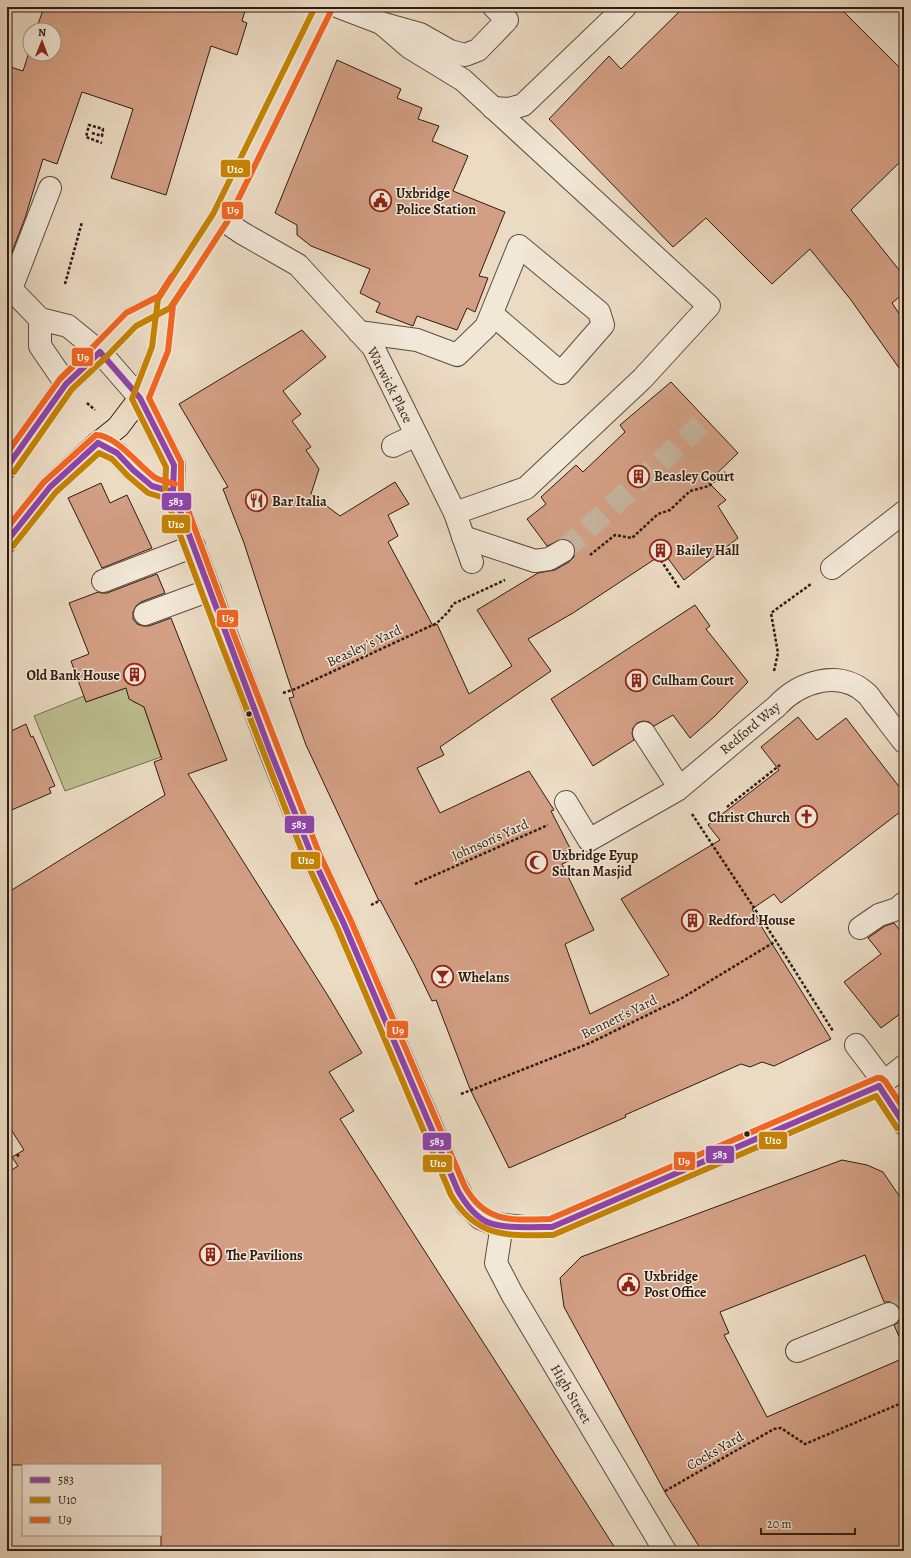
<svg xmlns="http://www.w3.org/2000/svg" width="911" height="1558" font-family="Alegreya,serif">
<style>
.green{fill:#bdbe8f;stroke:#766c50}
.building{fill:#d39f84;stroke:#2f1b11}
.lines{fill:none;stroke-linecap:round;stroke-linejoin:round}
.minor-tunnel{stroke:#c5b59f;stroke-width:22;stroke-dasharray:22 11;stroke-linecap:butt}
.minor-casing{stroke:#5e4b3e;stroke-width:24}
.major-casing{stroke:#2f1b11;stroke-width:24}
.path{stroke:#2f1b11;stroke-width:2.5;stroke-dasharray:3 2;stroke-linecap:butt}
.minor{stroke:#f2e8d8;stroke-width:22}
.major{stroke:#ebdbc3;stroke-width:22}
.bus-1-casing{stroke:#f2e8d8;stroke-width:9}
.bus-2-casing{stroke:#f2e8d8;stroke-width:9}
.bus-3-casing{stroke:#f2e8d8;stroke-width:9}
.bus-1{stroke:#8e44ad;stroke-width:6}
.bus-2{stroke:#c58304;stroke-width:6}
.bus-3{stroke:#f26522;stroke-width:6}
.bus-dot{fill:#2f1b11;stroke:#f2e8d8;stroke-width:1.5}
.labels{text-anchor:middle;dominant-baseline:central;stroke-width:3;stroke-linejoin:round;paint-order:stroke}
.poi-label{font-size:14px;font-weight:bold;fill:#2f1b11;stroke:#f2e8d8;text-anchor:start}
.street-label{font-size:14px;fill:#2f1b11;stroke:#f2e8d8}
.line-badge{stroke:#f2e8d8;stroke-width:1.5}
.badge-label{font-size:11px;text-anchor:middle;font-weight:bold;fill:#fff}
</style>
<rect width="100%" height="100%" fill="#ebdbc3"/>
<filter id="stains"><feTurbulence type="fractalNoise" baseFrequency=".005" numOctaves="4"/><feColorMatrix values="0 0 0 0 .2 0 0 0 0 .09 0 0 0 0 .02 0 0 0 .5 -.17"/></filter>
<radialGradient id="worn" r=".72"><stop offset=".6" stop-color="#630" stop-opacity="0"/><stop offset="1" stop-color="#630" stop-opacity=".3"/></radialGradient>
<path class="green" d="M126,688C130,698 131,704 143,704L161,757L65,791L34,716L84,696L86,702Z"/>
<g class="building">
<path d="M44,7H246L242,21L247,23L237,55L211,46L166,195L111,178L133,109L82,92L57,164L43,159L25,218L10,257H7V66L23,71L30,49V54H54V30H36Z"/>
<path d="M684,7H839L904,72V158L851,210L904,276V293L892,303L904,321V375L851,300L810,249L772,284L706,218L673,247L549,119L609,56L621,69Z"/>
<path d="M337,60L401,89L397,98L422,108L418,119L439,126L432,141L468,156L453,191L505,212L479,276L488,278L475,312L467,308L457,330L417,316L413,326L376,312L380,303L360,293L370,269L311,246L297,235V225L275,213Z"/>
<path d="M302,330L326,357L283,391L301,414L292,421L311,447L306,450L319,469L311,494L340,516L395,482L409,504L388,515L398,536L388,542L433,626L437,624L469,694L512,666L477,610L538,573L555,570L569,562L574,557L575,551L574,544L570,540L563,539L547,546L527,519L546,504L541,497L576,465L583,472L625,432L620,425L671,382L738,453L708,482L726,500L718,506L738,538L684,580L664,553L573,613L528,639L551,671L440,747L444,755L417,768L440,813L529,771L554,810L551,811L575,858L562,864L594,930L565,944L590,1014L669,975L621,899L720,840L708,825L779,770L761,747L798,717L817,740L846,718L904,793V809L781,903L774,894L752,909L759,920L758,921L831,1039L774,1066L762,1062L750,1067L741,1064L625,1115L626,1117L509,1168L470,1089L436,1000L432,1001L415,966L380,900L379,901L306,745L289,698L294,697L267,614L244,543L223,489L228,487L179,404Z"/>
<path d="M101,483L110,503L127,495L152,548L102,568L68,498Z"/>
<path d="M157,574L165,593L141,602L136,606L133,612V619L137,624L143,626H149L171,618L227,760L188,774L330,999L362,1053L329,1072L354,1111L340,1119L617,1551H161V1465H7V1173L18,1166L12,1157L24,1150L7,1123V893L165,795L154,762L162,759L144,707L129,699L126,688L86,702L71,661L89,654L69,603L98,592L101,593H107Z"/>
<path d="M695,605L710,626L706,629L748,682L715,716L690,738L673,715L654,726L649,722L643,721L637,723L633,728L632,734L634,740L593,766L551,699Z"/>
<path d="M26,724L31,737L33,736L55,786L49,788L51,793L7,812V733Z"/>
<path d="M894,923L904,935V1011L881,1028L844,982L881,954L868,938L885,926Z"/>
<path d="M842,1160L867,1165L883,1172L904,1203V1348L894,1325L899,1322L901,1316L900,1309L897,1304L891,1302H884L865,1255L720,1312L729,1333L724,1335L767,1417L904,1358V1551H702L666,1494L564,1307L560,1278L581,1257Z"/>
</g>
<g class="lines">
<g class="minor-tunnel">
<path d="M563,551L706,420"/>
<path d="M889,1314L904,1308"/>
</g>
<defs>
<g id="minor">
<path d="M339,7L381,23L420,34L450,51L465,55L478,50L507,20L494,7"/>
<path d="M381,23L409,47L463,80L709,306L642,379L526,488L455,513"/>
<path d="M493,108L509,109L523,105L625,7"/>
<path d="M220,218L242,233L298,265L373,347L455,513L472,562"/>
<path d="M7,285L40,319L68,326L100,352L140,398L174,465L173,492L269,748L312,856L344,924L435,1135L452,1177L466,1204L480,1218L495,1224L524,1227H552L879,1086L904,1066"/>
<path d="M11,289L50,188"/>
<path d="M40,319V346L66,384"/>
<path d="M359,332L417,340L457,355L486,327L519,246L599,312L603,325L561,373L492,314"/>
<path d="M98,443L117,453L133,470L152,486L173,492"/>
<path d="M393,446L416,435"/>
<path d="M463,537L535,561L549,559L563,551"/>
<path d="M832,568L904,512"/>
<path d="M103,581L194,546"/>
<path d="M145,614L210,590"/>
<path d="M644,733L679,787"/>
<path d="M566,802L589,840L677,790L777,706C799,682 840,668 867,694C871,698 874,704 878,708C887,720 895,731 904,742"/>
<path d="M860,928L879,915L897,909L904,903"/>
<path d="M856,1045L884,1082"/>
<path d="M879,1086L904,1124"/>
<path d="M501,1231L496,1263L512,1294L665,1551"/>
<path d="M797,1351L889,1314"/>
</g>
<g id="major">
<path d="M7,467L66,384L100,352L131,319L165,302"/>
<path d="M7,541L50,487L98,443L118,427L140,398L160,349L165,302L220,218L324,7"/>
</g>
</defs>
<use href="#minor" class="minor-casing"/>
<use href="#major" class="major-casing"/>
<g class="path">
<path d="M92,133L102,136L103,129L89,125L86,137L102,143"/>
<path d="M65,284L82,222"/>
<path d="M87,403L95,410"/>
<path d="M590,555L615,535L632,538L658,514L670,510L690,491L709,486L725,472"/>
<path d="M658,556L680,589"/>
<path d="M774,671L778,653L771,613L811,584"/>
<path d="M283,693L295,689L437,623L449,611L453,604L505,580"/>
<path d="M727,807L780,765"/>
<path d="M692,814L776,941L833,1031"/>
<path d="M415,884L548,825"/>
<path d="M371,905L379,901"/>
<path d="M461,1094L590,1043L682,998L776,941"/>
<path d="M17,1154L19,1157"/>
<path d="M665,1491L774,1429L781,1428L805,1444L904,1402"/>
</g>
<use href="#minor" class="minor"/>
<use href="#major" class="major"/>
<defs>
<g id="bus-1">
<path d="M100,352L140,398L174,465L173,492L269,748L312,856L344,924L458,1191C465,1203 474,1216 487,1222C503,1229 534,1227 552,1227L879,1086"/>
<path d="M98,443L117,453L133,470L152,486L173,492"/>
<path d="M7,467L66,384L100,352"/>
<path d="M7,541L50,487L98,443"/>
<path d="M879,1086L904,1124"/>
</g>
<g id="bus-2">
<path d="M315,7L213,214L158,299L152,347L132,399L166,467L165,495L220,641L305,859L337,927L451,1195C476,1238 508,1236 553,1235L876,1096L897,1128"/>
<path d="M14,472L72,389L105,358L136,326L170,308L186,284"/>
<path d="M13,546L56,492L99,453L112,459L128,476L148,493L171,500"/>
</g>
<g id="bus-3">
<path d="M331,11L227,222L173,305L168,351L149,398L181,462V491L234,635L319,853L351,921L465,1187C486,1224 513,1220 550,1219L877,1078H881L885,1081L904,1109"/>
<path d="M7,453L60,379L94,346L126,313L159,296L172,276"/>
<path d="M7,528L44,482L96,435C116,435 139,466 154,477C160,481 169,482 175,484"/>
</g>
</defs>
<use href="#bus-1" class="bus-1-casing"/>
<use href="#bus-2" class="bus-2-casing"/>
<use href="#bus-3" class="bus-3-casing"/>
<use href="#bus-1" class="bus-1"/>
<use href="#bus-2" class="bus-2"/>
<use href="#bus-3" class="bus-3"/>
</g>
<defs>
<symbol id="civic-ring" viewBox="-11 -11 22 22"><circle r="9.5" fill="#f2e8d8" stroke="#8f2418" stroke-width="1.5"/><path d="M-.6-6.5H3V-4.5H.6V-3L4-1V1h2V6H-6V1h2V-1L-.6-3ZM-1.2 2.5V6h2.4V2.5Z" fill="#8f2418"/></symbol>
<symbol id="building-ring" viewBox="-11 -11 22 22"><circle r="9.5" fill="#f2e8d8" stroke="#8f2418" stroke-width="1.5"/><path d="M-4-6H4V6H1V3H-1V6H-4ZM-2.5-4.3h1.7v1.8h-1.7ZM.8-4.3h1.7v1.8H.8ZM-2.5-1h1.7V.8h-1.7ZM.8-1h1.7V.8H.8Z" fill="#8f2418"/></symbol>
<symbol id="restaurant-ring" viewBox="-11 -11 22 22"><circle r="9.5" fill="#f2e8d8" stroke="#8f2418" stroke-width="1.5"/><path d="M-5-6h1v4h1v-4h1v4h1v-4h1v5L-1.5 .5V6h-2V.5L-5-1ZM5-6V6H3V1.5H1.5Q1.5-4 5-6Z" fill="#8f2418"/></symbol>
<symbol id="church-ring" viewBox="-11 -11 22 22"><circle r="9.5" fill="#f2e8d8" stroke="#8f2418" stroke-width="1.5"/><path d="M-1.2-6h2.4v3.5h3.3v2.4h-3.3V6h-2.4V-.1h-3.3v-2.4h3.3Z" fill="#8f2418"/></symbol>
<symbol id="mosque-ring" viewBox="-11 -11 22 22"><circle r="9.5" fill="#f2e8d8" stroke="#8f2418" stroke-width="1.5"/><path d="M3.5-4.9A6 6 0 1 0 3.5 4.9A5 5 0 1 1 3.5-4.9Z" fill="#8f2418"/></symbol>
<symbol id="bar-ring" viewBox="-11 -11 22 22"><circle r="9.5" fill="#f2e8d8" stroke="#8f2418" stroke-width="1.5"/><path d="M-6-5H6L.8 .8V4.5H3.5V6h-7V4.5H-.8V.8Z" fill="#8f2418"/></symbol>
</defs>
<g fill-rule="evenodd">
<use href="#civic-ring" x="368" y="188" width="25" height="25"/>
<use href="#building-ring" x="626" y="464" width="25" height="25"/>
<use href="#restaurant-ring" x="244" y="488" width="25" height="25"/>
<use href="#building-ring" x="648" y="538" width="25" height="25"/>
<use href="#building-ring" x="122" y="662" width="25" height="25"/>
<use href="#building-ring" x="624" y="668" width="25" height="25"/>
<use href="#church-ring" x="794" y="804" width="25" height="25"/>
<use href="#mosque-ring" x="524" y="850" width="25" height="25"/>
<use href="#building-ring" x="680" y="908" width="25" height="25"/>
<use href="#bar-ring" x="430" y="964" width="25" height="25"/>
<use href="#building-ring" x="198" y="1242" width="25" height="25"/>
<use href="#civic-ring" x="616" y="1272" width="25" height="25"/>
</g>
<g class="bus-dot">
<circle cx="249" cy="714" r="3.5"/>
<circle cx="747" cy="1134" r="3.5"/>
</g>
<g class="labels">
<g class="poi-label">
<text x="396" y="193">Uxbridge<tspan x="396" dy="16">Police Station</tspan></text>
<text x="654" y="476">Beasley Court</text>
<text x="272" y="501">Bar Italia</text>
<text x="676" y="550">Bailey Hall</text>
<text x="120" y="675" text-anchor="end">Old Bank House</text>
<text x="652" y="680">Culham Court</text>
<text x="790" y="817" text-anchor="end">Christ Church</text>
<text x="552" y="855">Uxbridge Eyup<tspan x="552" dy="16">Sultan Masjid</tspan></text>
<text x="708" y="920">Redford House</text>
<text x="458" y="977">Whelans</text>
<text x="226" y="1255">The Pavilions</text>
<text x="644" y="1276">Uxbridge<tspan x="644" dy="16">Post Office</tspan></text>
</g>
<g class="street-label">
<text transform="translate(390 385) rotate(63)">Warwick Place</text>
<text transform="translate(364 646) rotate(-25)">Beasley's Yard</text>
<text transform="translate(750 728) rotate(-40)">Redford Way</text>
<text transform="translate(490 840) rotate(-24)">Johnson's Yard</text>
<text transform="translate(619 1017) rotate(-26)">Bennett's Yard</text>
<text transform="translate(571 1394) rotate(59)">High Street</text>
<text transform="translate(715 1451) rotate(-30)">Cocks Yard</text>
</g>
</g>
<g class="line-badge">
<rect x="220" y="159" width="31" height="19" rx="4" fill="#c58304"/>
<rect x="221" y="201" width="23" height="19" rx="4" fill="#f26522"/>
<rect x="71" y="347" width="23" height="20" rx="4" fill="#f26522"/>
<rect x="161" y="492" width="31" height="19" rx="4" fill="#8e44ad"/>
<rect x="161" y="514" width="30" height="20" rx="4" fill="#c58304"/>
<rect x="216" y="609" width="23" height="19" rx="4" fill="#f26522"/>
<rect x="284" y="815" width="31" height="19" rx="4" fill="#8e44ad"/>
<rect x="290" y="851" width="31" height="19" rx="4" fill="#c58304"/>
<rect x="386" y="1020" width="23" height="19" rx="4" fill="#f26522"/>
<rect x="758" y="1131" width="30" height="19" rx="4" fill="#c58304"/>
<rect x="422" y="1132" width="30" height="19" rx="4" fill="#8e44ad"/>
<rect x="705" y="1145" width="30" height="19" rx="4" fill="#8e44ad"/>
<rect x="673" y="1151" width="23" height="20" rx="4" fill="#f26522"/>
<rect x="422" y="1154" width="31" height="19" rx="4" fill="#c58304"/>
</g>
<g class="badge-label">
<text x="235" y="173">U10</text>
<text x="233" y="214">U9</text>
<text x="83" y="361">U9</text>
<text x="176" y="505">583</text>
<text x="176" y="528">U10</text>
<text x="228" y="622">U9</text>
<text x="299" y="828">583</text>
<text x="306" y="864">U10</text>
<text x="398" y="1034">U9</text>
<text x="773" y="1144">U10</text>
<text x="437" y="1145">583</text>
<text x="720" y="1158">583</text>
<text x="684" y="1165">U9</text>
<text x="438" y="1167">U10</text>
</g>
<rect width="911" height="1558" fill="none" stroke="#ebdbc3" stroke-width="24"/>
<rect x="8" y="8" width="895" height="1542" fill="none" stroke="#2f1b11" stroke-width="2"/>
<rect x="12" y="12" width="887" height="1534" fill="none" stroke="#2f1b11"/>
<rect x="22" y="1464" width="140" height="72" fill="#f2e8d8" stroke="#a49688"/>
<rect x="30" y="1477" width="20" height="6" fill="#8e44ad" stroke="#a49688"/>
<text x="58" y="1484" font-size="12" fill="#2f1b11">583</text>
<rect x="30" y="1497" width="20" height="6" fill="#c58304" stroke="#a49688"/>
<text x="58" y="1504" font-size="12" fill="#2f1b11">U10</text>
<rect x="30" y="1517" width="20" height="6" fill="#f26522" stroke="#a49688"/>
<text x="58" y="1524" font-size="12" fill="#2f1b11">U9</text>
<g transform="translate(42 42) rotate(1)"><circle r="19" fill="#f2e8d8" stroke="#a49688"/>
<path d="M0-3L7 15L0 10L-7 15Z" fill="#8f2418"/>
<text y="-6" font-size="11" font-weight="bold" text-anchor="middle" fill="#2f1b11">N</text>
</g>
<path d="M761 1528v6h94v-6" fill="none" stroke="#2f1b11" stroke-width="2"/>
<text x="767" y="1528" font-size="12" fill="#2f1b11" stroke="#f2e8d8" stroke-width="3" paint-order="stroke">20 m</text>
<rect width="100%" height="100%" filter="url(#stains)"/>
<rect width="100%" height="100%" fill="url(#worn)"/>
</svg>
